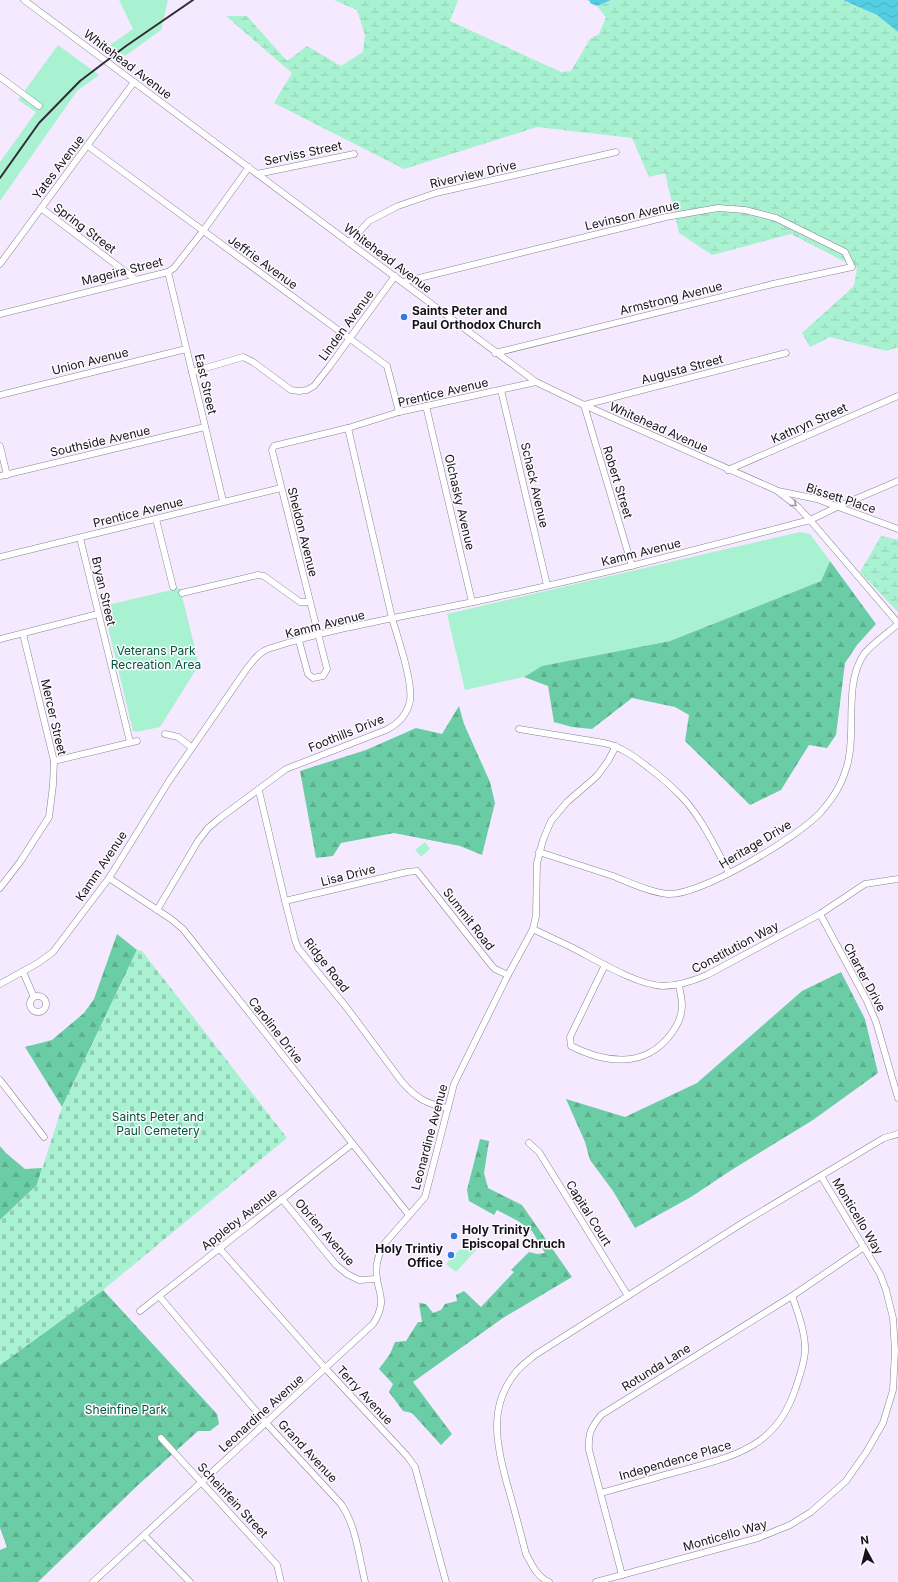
<svg xmlns="http://www.w3.org/2000/svg" width="898" height="1582" font-family="Inter,sans-serif">
<style>
.green{fill:#a9f2d1}
.forest{fill:url(#forest-firs)}
.wetland{fill:url(#wetland-marsh)}
.cemetery{fill:url(#cemetery-stones)}
.water{fill:url(#water-waves)}
.lines{fill:none;stroke-linecap:round;stroke-linejoin:round}
.street-casing{stroke:#8b8294;stroke-width:7}
.street{stroke:#fff;stroke-width:6}
.rail{stroke:#322d35;stroke-width:2}
.oneway{stroke:#969498}
.poi-dot{fill:#307ae6;stroke:#fcfafe;stroke-width:1.5}
.labels{text-anchor:middle;dominant-baseline:central;stroke-width:3;stroke-linejoin:round;paint-order:stroke}
.street-label{font-size:12px;fill:#161219;stroke:#fcfafe}
.poi-label{font-size:12px;font-weight:bold;fill:#161219;stroke:#fcfafe;text-anchor:start}
.park-label{font-size:12px;fill:#01563c;stroke:#fcfafe}
</style>
<defs>
<pattern id="forest-firs" width="22" height="20" patternUnits="userSpaceOnUse"><rect width="22" height="20" fill="#6bcda5"/><path d="M5 1l3.5 6h-7zM16 11l3.5 6h-7z" fill="#5caf8d"/></pattern>
<pattern id="wetland-marsh" width="20" height="14" patternUnits="userSpaceOnUse"><rect width="20" height="14" fill="#a9f2d1"/><path d="M1 5h8M5 5V1M11 12h8M15 12V8" fill="none" stroke="#91ceb3"/></pattern>
<pattern id="cemetery-stones" width="16" height="16" patternUnits="userSpaceOnUse"><rect width="16" height="16" fill="#a9f2d1"/><path d="M2 7V4a2 2 0 0 1 4 0v3zM10 15v-3a2 2 0 0 1 4 0v3z" fill="#91ceb3"/></pattern>
<pattern id="water-waves" width="16" height="10" patternUnits="userSpaceOnUse"><rect width="16" height="10" fill="#53cde1"/><path d="M0 5q4-4 8 0t8 0" fill="none" stroke="#48afc0"/></pattern>
</defs>
<rect width="100%" height="100%" fill="#f4e9fe"/>
<g class="green">
<path d="M119,0H168L161,30L125,56L110,45L133,29Z"/>
<path d="M58,45L99,75L77,91L0,201V162L36,112L18,100Z"/>
<path d="M800,532L810,534L830,561L821,581L670,641L542,666L524,677L465,690L447,614Z"/>
<path d="M180,588L199,665L160,727L137,732L133,731L103,606Z"/>
<path d="M425,842L430,849L421,857L415,850Z"/>
<path d="M468,1240L477,1249L456,1272L446,1264L460,1249L461,1250L466,1245L464,1243Z"/>
</g>
<g class="forest">
<path d="M830,561L876,624L857,645L845,663L836,735L827,748L809,745L781,790L750,805L685,741L689,715L675,707L632,698L592,729L572,727L554,722L548,686L524,677L542,666L670,641L821,581Z"/>
<path d="M459,706L464,724L490,782L495,803L482,855L460,846L394,833L341,843L333,856L316,858L300,771L366,750L416,728L442,734Z"/>
<path d="M117,934L137,950L62,1107L25,1047L52,1040L84,1013L94,999Z"/>
<path d="M841,972L865,1019L878,1073L813,1120L730,1171L691,1197L635,1228L613,1191L590,1160L585,1142L566,1099L625,1117L697,1083L802,991Z"/>
<path d="M480,1139L489,1141L484,1173L488,1188L522,1205L572,1277L503,1318L413,1382L452,1434L441,1445L412,1413L403,1411L389,1392L393,1384L379,1369L390,1354L395,1342L406,1341L418,1322H422L419,1303L426,1304L433,1313L441,1310L445,1304L457,1301L456,1295L464,1291L481,1307L514,1272L511,1270L529,1252L537,1254L545,1253L532,1231L518,1221L497,1210L494,1215L469,1201L467,1190Z"/>
<path d="M0,1146L6,1153L25,1169L42,1168L37,1185L0,1220Z"/>
<path d="M103,1290L217,1414L219,1424L210,1431H198L137,1486L38,1582H0V1550L7,1547L0,1528V1365Z"/>
</g>
<g class="wetland">
<path d="M334,0H458L450,21L561,72L571,71L590,39L599,34L606,17L597,6L611,0H843L877,15L898,32V347L887,351L830,337L810,347L802,333L854,286L857,268L791,234L712,255L679,233L665,173L649,177L632,138L537,127L404,169L274,103L292,73L226,16H247L287,61L307,46L341,66L363,52L365,35L357,10Z"/>
<path d="M881,536L898,540V612L860,572Z"/>
</g>
<path class="cemetery" d="M137,950L142,951L287,1138L103,1290L0,1365V1220L37,1185L62,1107Z"/>
<g class="water">
<path d="M587,0H611L597,6L590,3V1Z"/>
<path d="M843,0H898V32L877,15Z"/>
</g>
<g class="lines">
<defs>
<g id="street">
<path d="M24,0L536,382L584,405L776,490L798,507L810,520L898,623"/>
<path d="M0,77L39,106"/>
<path d="M88,146L387,366L399,412"/>
<path d="M257,174L354,154"/>
<path d="M41,208L135,279"/>
<path d="M349,243L369,221L398,206L436,193L616,152"/>
<path d="M0,264L134,82"/>
<path d="M168,272L223,501"/>
<path d="M403,282L666,217L718,208L745,210L776,218L845,252L852,267L773,284L495,353"/>
<path d="M0,314L168,272L174,268L203,231L249,167"/>
<path d="M192,372L243,357L253,362L291,390L299,391L307,390L314,386L329,367L395,276"/>
<path d="M501,390L547,585"/>
<path d="M0,395L186,349"/>
<path d="M426,406L472,602"/>
<path d="M0,446L7,475"/>
<path d="M728,470L898,396"/>
<path d="M0,476L205,427"/>
<path d="M778,491L817,499L898,529"/>
<path d="M156,519L173,587"/>
<path d="M80,538L130,742"/>
<path d="M0,557L281,488"/>
<path d="M632,566L584,405L786,353"/>
<path d="M182,593L258,575L264,576L300,602H309"/>
<path d="M0,639L98,614"/>
<path d="M299,641L308,674L313,678L323,676L327,669L274,458L272,450L274,446L348,428L399,412L536,382"/>
<path d="M519,729L604,743C622,747 635,757 649,768C660,776 670,785 680,795C701,816 715,847 729,873"/>
<path d="M165,734L178,737L191,747"/>
<path d="M54,761L137,741"/>
<path d="M259,791L285,901L295,940L298,948L347,1008L402,1082C417,1099 427,1104 448,1108"/>
<path d="M539,852C564,860 589,868 613,876C631,883 649,892 668,894C700,896 798,837 820,813C834,797 841,786 847,766C857,732 843,685 864,654C871,645 889,632 898,624"/>
<path d="M109,878L171,919L183,929L409,1215"/>
<path d="M0,888L20,862L49,817L53,785L54,761L23,634"/>
<path d="M285,901L407,872L417,871L492,966L495,969L508,975"/>
<path d="M157,910L198,841L208,828L220,818L286,769L386,730C398,724 407,715 410,701C413,681 398,639 392,618C377,555 363,491 348,428"/>
<path d="M820,914L867,1001L876,1022L898,1098"/>
<path d="M533,929C547,936 561,942 575,949C598,961 637,985 663,986C679,986 693,981 707,975L820,914L865,884L898,879"/>
<path d="M605,965L570,1037L571,1046C605,1063 645,1069 671,1034C677,1026 682,1017 682,1006C682,999 680,992 679,985"/>
<path d="M23,972L34,997"/>
<path d="M0,984L38,963L53,952L109,878L169,781L248,667C254,660 259,652 268,649C342,625 420,614 496,597C601,575 706,547 810,520L837,507L898,481"/>
<circle cx="38" cy="1004" r="8"/>
<path d="M0,1080L44,1137"/>
<path d="M529,1143L539,1152L628,1296"/>
<path d="M282,1199L336,1265L347,1274L359,1280L377,1279"/>
<path d="M219,1248L326,1369L407,1456L415,1467L446,1582"/>
<path d="M159,1296L266,1423L341,1504C356,1526 359,1556 365,1582"/>
<path d="M140,1311L352,1144"/>
<path d="M161,1438L277,1565L281,1582"/>
<path d="M601,1493C627,1486 653,1478 680,1471C733,1456 775,1449 795,1390C799,1378 804,1365 805,1352C806,1334 798,1313 792,1296"/>
<path d="M144,1535L190,1582"/>
<path d="M622,1575L589,1450C588,1433 591,1428 601,1415L792,1296L864,1247"/>
<path d="M93,1582L373,1324C377,1318 380,1312 381,1304C382,1295 378,1288 377,1279C375,1266 378,1254 385,1243L425,1197L454,1084L508,975L533,929L536,916L537,863L543,840L551,821L567,802L597,776L608,761L616,746"/>
<path d="M549,1582C537,1577 532,1565 526,1554C520,1531 514,1507 507,1484C497,1445 487,1406 517,1371C522,1365 529,1360 535,1355L744,1222L884,1138L898,1134"/>
<path d="M596,1582L758,1538L790,1525L811,1512L846,1481L867,1451L883,1423L893,1390L895,1351L893,1318L886,1290L880,1274L821,1176"/>
</g>
</defs>
<use href="#street" class="street-casing"/>
<use href="#street" class="street"/>
<path class="rail" d="M0,178L39,123L80,81L126,46L193,0"/>
</g>
<defs><path id="oneway-chevron" d="M-2-3.5L2.5 0L-2 3.5" fill="none" stroke-width="1.6" stroke-linecap="round" stroke-linejoin="round"/></defs>
<use class="oneway" href="#oneway-chevron" transform="translate(794 504) rotate(39)"/>
<g class="poi-dot">
<circle cx="404" cy="317" r="4"/>
<circle cx="454" cy="1236" r="4"/>
<circle cx="451" cy="1255" r="4"/>
</g>
<g class="labels">
<g class="street-label">
<text transform="translate(128 64) rotate(37)">Whitehead Avenue</text>
<text transform="translate(303 153) rotate(-12)">Serviss Street</text>
<text transform="translate(58 167) rotate(-53)">Yates Avenue</text>
<text transform="translate(473 174) rotate(-13)">Riverview Drive</text>
<text transform="translate(632 215) rotate(-13)">Levinson Avenue</text>
<text transform="translate(85 228) rotate(37)">Spring Street</text>
<text transform="translate(388 258) rotate(37)">Whitehead Avenue</text>
<text transform="translate(263 262) rotate(36)">Jeffrie Avenue</text>
<text transform="translate(122 271) rotate(-14)">Mageira Street</text>
<text transform="translate(671 298) rotate(-14)">Armstrong Avenue</text>
<text transform="translate(346 325) rotate(-54)">Linden Avenue</text>
<text transform="translate(90 361) rotate(-14)">Union Avenue</text>
<text transform="translate(682 369) rotate(-15)">Augusta Street</text>
<text transform="translate(206 384) rotate(77)">East Street</text>
<text transform="translate(443 392) rotate(-13)">Prentice Avenue</text>
<text transform="translate(809 423) rotate(-24)">Kathryn Street</text>
<text transform="translate(659 427) rotate(24)">Whitehead Avenue</text>
<text transform="translate(100 441) rotate(-13)">Southside Avenue</text>
<text transform="translate(618 482) rotate(73)">Robert Street</text>
<text transform="translate(535 485) rotate(77)">Schack Avenue</text>
<text transform="translate(841 498) rotate(18)">Bissett Place</text>
<text transform="translate(460 502) rotate(77)">Olchasky Avenue</text>
<text transform="translate(138 512) rotate(-14)">Prentice Avenue</text>
<text transform="translate(303 532) rotate(76)">Sheldon Avenue</text>
<text transform="translate(641 552) rotate(-14)">Kamm Avenue</text>
<text transform="translate(104 591) rotate(77)">Bryan Street</text>
<text transform="translate(325 624) rotate(-14)">Kamm Avenue</text>
<text transform="translate(54 717) rotate(77)">Mercer Street</text>
<text transform="translate(346 733) rotate(-22)">Foothills Drive</text>
<text transform="translate(755 844) rotate(-31)">Heritage Drive</text>
<text transform="translate(101 866) rotate(-56)">Kamm Avenue</text>
<text transform="translate(348 875) rotate(-14)">Lisa Drive</text>
<text transform="translate(469 919) rotate(52)">Summit Road</text>
<text transform="translate(735 947) rotate(-28)">Constitution Way</text>
<text transform="translate(327 965) rotate(52)">Ridge Road</text>
<text transform="translate(865 977) rotate(62)">Charter Drive</text>
<text transform="translate(276 1030) rotate(52)">Caroline Drive</text>
<text transform="translate(429 1137) rotate(-75)">Leonardine Avenue</text>
<text transform="translate(589 1213) rotate(58)">Capital Court</text>
<text transform="translate(858 1216) rotate(59)">Monticello Way</text>
<text transform="translate(239 1219) rotate(-38)">Appleby Avenue</text>
<text transform="translate(325 1232) rotate(49)">Obrien Avenue</text>
<text transform="translate(656 1367) rotate(-32)">Rotunda Lane</text>
<text transform="translate(365 1395) rotate(47)">Terry Avenue</text>
<text transform="translate(261 1413) rotate(-42)">Leonardine Avenue</text>
<text transform="translate(308 1451) rotate(47)">Grand Avenue</text>
<text transform="translate(675 1460) rotate(-16)">Independence Place</text>
<text transform="translate(233 1500) rotate(47)">Scheinfein Street</text>
<text transform="translate(725 1535) rotate(-16)">Monticello Way</text>
</g>
<g class="poi-label">
<text x="412" y="310">Saints Peter and<tspan x="412" dy="14">Paul Orthodox Church</tspan></text>
<text x="462" y="1229">Holy Trinity<tspan x="462" dy="14">Episcopal Chruch</tspan></text>
<text x="443" y="1248" text-anchor="end">Holy Trintiy<tspan x="443" dy="14">Office</tspan></text>
</g>
<g class="park-label">
<text x="156" y="650">Veterans Park<tspan x="156" dy="14">Recreation Area</tspan></text>
<text x="158" y="1116">Saints Peter and<tspan x="158" dy="14">Paul Cemetery</tspan></text>
<text x="126" y="1409">Sheinfine Park</text>
</g>
</g>
<g transform="translate(866 1550) rotate(353)" stroke="#fcfafe" stroke-width="3" paint-order="stroke">
<path d="M0-3L7 15L0 10L-7 15Z" fill="#161219"/>
<text y="-6" font-size="11" font-weight="bold" text-anchor="middle" fill="#161219">N</text>
</g>
</svg>
